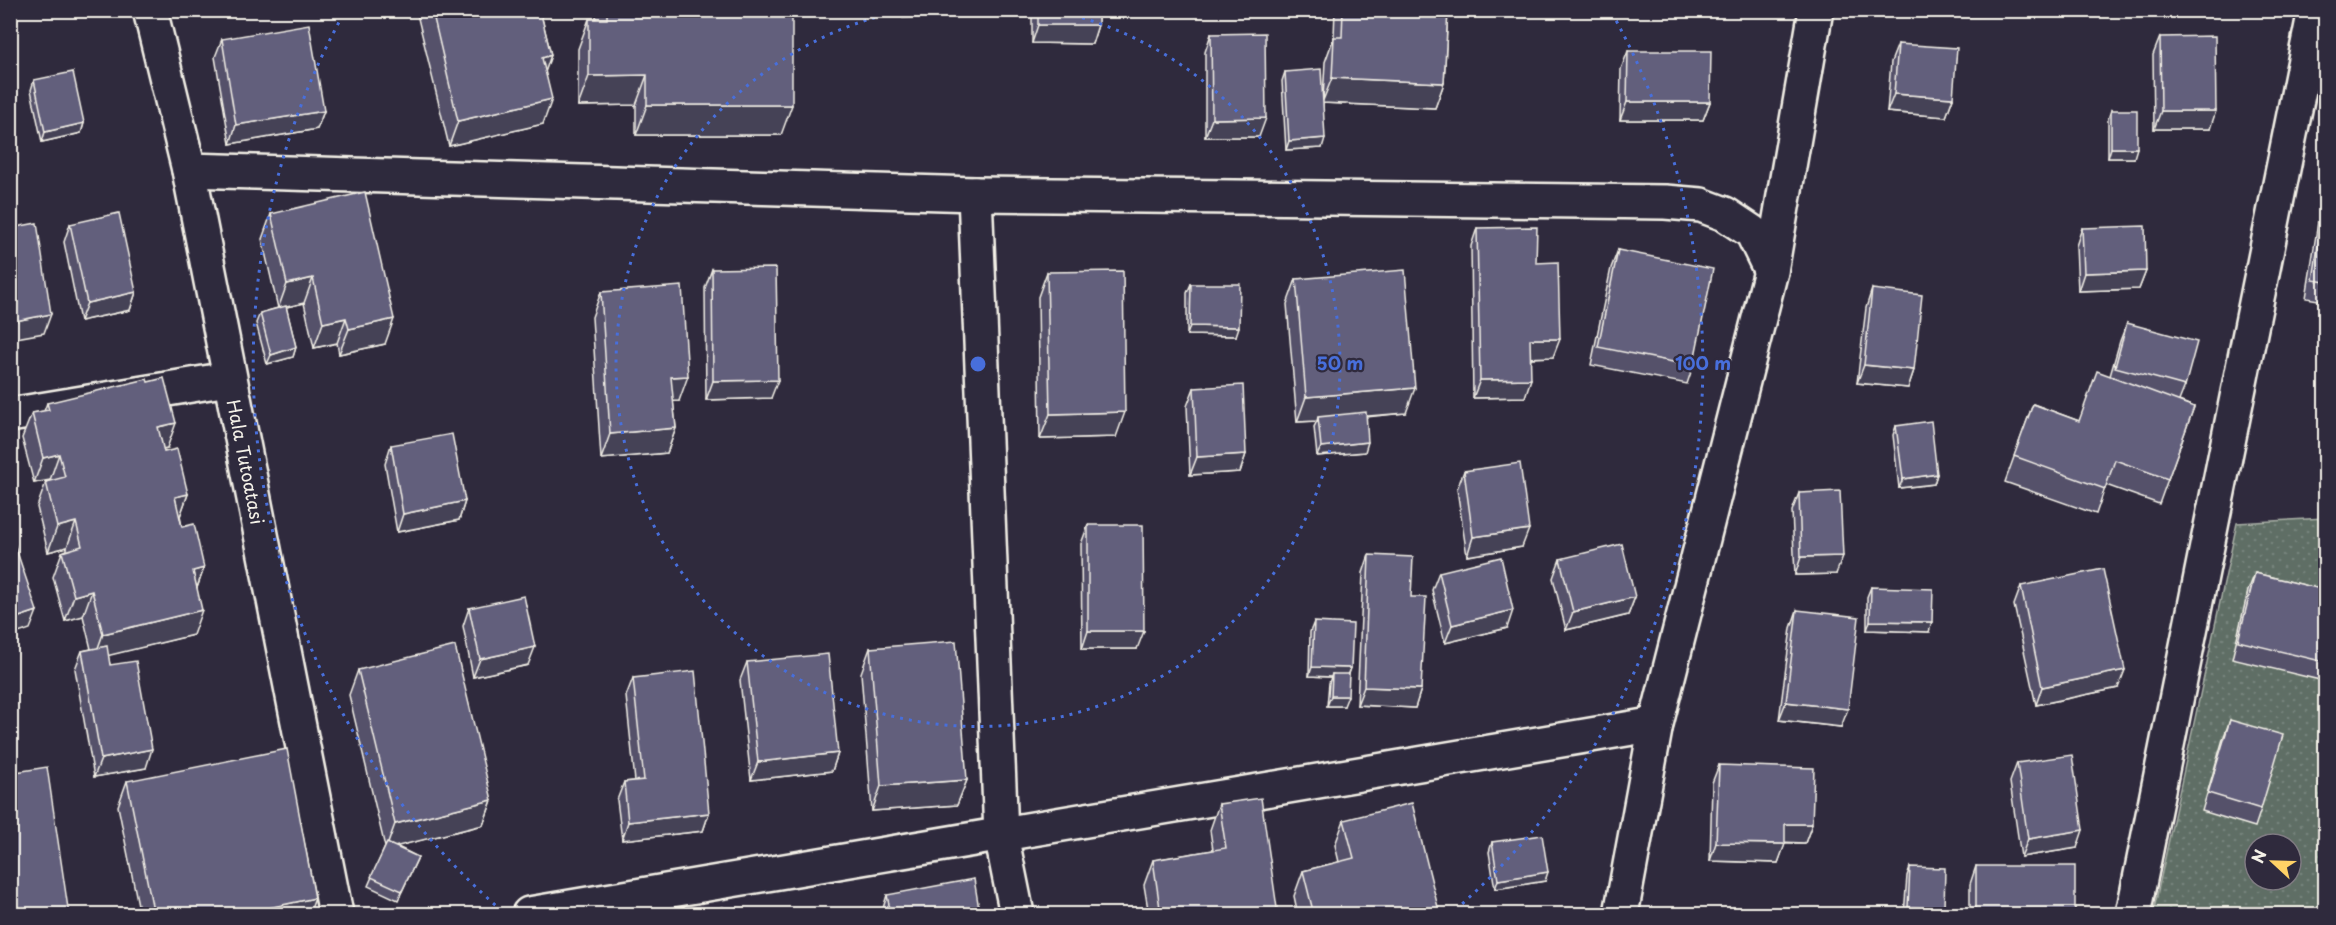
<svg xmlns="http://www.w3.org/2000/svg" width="2336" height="925" font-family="'Playpen Sans',sans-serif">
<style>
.grass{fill:url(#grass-dots);stroke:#a9b0a6;stroke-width:1.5;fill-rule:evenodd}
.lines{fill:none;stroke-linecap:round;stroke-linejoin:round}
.minor-casing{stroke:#f4f1e8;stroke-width:38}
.minor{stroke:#2f2a3d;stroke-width:33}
.wall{fill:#54516b;stroke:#f4f1e8;stroke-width:1.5}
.shaded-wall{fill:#454257;stroke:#f4f1e8;stroke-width:1.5}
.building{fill:#625e7c;stroke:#f4f1e8;stroke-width:1.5}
.ring{fill:none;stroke:#486fdb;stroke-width:3;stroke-dasharray:3 6}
.labels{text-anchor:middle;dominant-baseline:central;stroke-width:4.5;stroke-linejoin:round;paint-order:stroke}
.street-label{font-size:18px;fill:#f4f1e8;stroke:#2f2a3d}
.centre{fill:#486fdb;stroke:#2f2a3d;stroke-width:3}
.ring-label{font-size:18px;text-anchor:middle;font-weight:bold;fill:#486fdb;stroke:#2f2a3d;stroke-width:4.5;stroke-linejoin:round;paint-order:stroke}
</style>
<defs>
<pattern id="grass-dots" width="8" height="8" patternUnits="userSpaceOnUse" patternTransform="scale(1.5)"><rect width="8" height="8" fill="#5e6e65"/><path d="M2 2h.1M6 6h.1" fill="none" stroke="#76837b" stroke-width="1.8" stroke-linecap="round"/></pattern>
</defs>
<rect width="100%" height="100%" fill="#2f2a3d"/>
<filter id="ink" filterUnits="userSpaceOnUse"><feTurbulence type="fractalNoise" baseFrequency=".0167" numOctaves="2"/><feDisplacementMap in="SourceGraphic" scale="12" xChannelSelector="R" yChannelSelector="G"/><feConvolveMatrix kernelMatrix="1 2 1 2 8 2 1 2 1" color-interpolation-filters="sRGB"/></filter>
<g filter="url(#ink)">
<path class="grass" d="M2325,518V914H2153L2237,523ZM2255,844H2291V880H2255Z"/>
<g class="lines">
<defs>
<g id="minor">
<path id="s1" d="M150,10L189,170L336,914"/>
<path d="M189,170L975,194L1665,202L1701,205L1725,214L1752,232L1771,271"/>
<path d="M975,194L1001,835L1017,914"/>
<path d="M10,415L228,379"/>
<path d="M1656,724L1771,271L1816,10"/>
<path d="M529,914L1656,724L1621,914"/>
<path d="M2133,914L2315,10"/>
</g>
</defs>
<use href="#minor" class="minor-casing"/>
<use href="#minor" class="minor"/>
</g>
<g class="wall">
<path d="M416,10H540L551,55L545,71L543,124L449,146Z"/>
<path d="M596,10H792L781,135H636V105L578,106V49L589,19H596Z"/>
<path d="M1032,10H1098V25L1092,44L1032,43Z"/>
<path d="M1335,10H1448L1444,83L1435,108L1323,103L1322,148L1286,150L1282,81L1285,72L1323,99L1325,62L1334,37Z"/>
<path d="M1211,34L1259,137H1205V52Z"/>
<path d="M2160,37L2210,129H2154L2153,55Z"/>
<path d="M222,39L324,111L317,129L230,144L215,57Z"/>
<path d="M1898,44L1953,98L1946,117L1887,112L1891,62Z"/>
<path d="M1628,51L1710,102L1703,120H1620L1621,69Z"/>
<path d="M34,80L84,123L81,133L42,142L31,90Z"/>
<path d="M2111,110L2134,158H2108V119Z"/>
<path d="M2325,178V301L2306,298Z"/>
<path d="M271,214L385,344L339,354L337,343L314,348L304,303L286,307L296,347L293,357L267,364L256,323L260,313L278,308L262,239Z"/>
<path d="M70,224L136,292L130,310L80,321L64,242Z"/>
<path d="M1477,228L1536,263L1553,357L1531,358L1525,397L1473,398L1471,246Z"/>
<path d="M2082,228L2146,271L2139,289L2078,291L2076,246Z"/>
<path d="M1618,250L1693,366L1687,384L1591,365L1611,268Z"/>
<path d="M712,269L771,398L706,400L705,288Z"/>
<path d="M1047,272L1116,437L1040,439L1038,297Z"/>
<path d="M1296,279L1406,413L1366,417L1365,452L1317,456L1314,427L1317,421L1297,422L1287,304Z"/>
<path d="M1191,284L1236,336L1187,335V293Z"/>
<path d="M1872,289L1914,370L1908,388L1857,383L1866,308Z"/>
<path d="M601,292L679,401H673L676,428L667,453L601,459L592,317Z"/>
<path d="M2127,323L2185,386L2179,401L2194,407L2159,504L2106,485L2096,514L2005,482L2033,404L2079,421L2110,376L2120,341Z"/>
<path d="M1194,388L1246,454L1240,472L1190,475L1187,406Z"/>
<path d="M47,403L167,448L163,449L164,452L188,494L180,516L182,527L204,568L197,588L193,635L108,655L110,665L146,768L94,777L75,669L82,651L91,649L83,616L65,621L53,577L62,552L67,550V547L48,552L37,507L46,482L50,481V480L34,483L22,438L32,413L44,411Z"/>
<path d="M1896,426L1937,474L1934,484L1899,488L1893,435Z"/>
<path d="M391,445L465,501L459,520L397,532L385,464Z"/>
<path d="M1464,471L1522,547L1467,556L1457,489Z"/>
<path d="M1799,493L1836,574L1795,575L1792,511Z"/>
<path d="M1088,525L1137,649H1082L1081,544Z"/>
<path d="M1369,555L1411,597L1421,689L1415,708L1357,705L1363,573Z"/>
<path d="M1560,559L1635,597L1628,615L1566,630L1553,578Z"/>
<path d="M1439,572L1507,628L1445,643L1432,590Z"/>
<path d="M2255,573L2325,590V666L2320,680L2232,659L2248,591Z"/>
<path d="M2021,586L2118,688L2036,705L2014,605Z"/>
<path d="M1871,587L1929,632L1867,630V597Z"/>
<path d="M469,608L528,665L473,677L463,626Z"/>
<path d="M1797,610L1841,727L1779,720L1791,628Z"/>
<path d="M1314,622L1351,668L1349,674L1344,706H1327L1329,683L1331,677L1309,676L1310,632Z"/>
<path d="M870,648L967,780L957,805L872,811L861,673Z"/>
<path d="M747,662L838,753L832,771L751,780L740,680Z"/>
<path d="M358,670L492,800L483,825L396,846L418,857L398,900L368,886L385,847L349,695Z"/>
<path d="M633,678L709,813L703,831L622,840L617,800L624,782L635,781L626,696Z"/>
<path d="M2230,720L2261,809L2255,827L2202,811L2223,739Z"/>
<path d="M2017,763L2077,848L2021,857L2010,782Z"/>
<path d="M1719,765L1812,824L1805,843H1785L1778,863L1710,861L1712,783Z"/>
<path d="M127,781L309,915H140L118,806Z"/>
<path d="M1219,804L1278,915H1149L1144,885L1153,860L1213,850L1210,830Z"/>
<path d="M1344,820L1440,915H1298L1294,896L1303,871L1339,862L1335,845Z"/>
<path d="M1492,842L1545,881L1495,889L1489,852Z"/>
<path d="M1976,866L2075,915H1970V884Z"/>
<path d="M1910,867L1944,909L1941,915H1904L1907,876Z"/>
<path d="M887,895L980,915H881Z"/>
</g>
<g class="shaded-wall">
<path d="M906,10H963L961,15L903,18Z"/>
<path d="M1920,10H2015L2013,16L1917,17Z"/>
<path d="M1038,25H1098L1092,44L1032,43Z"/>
<path d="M551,55L542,81V58Z"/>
<path d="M647,75L636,105L578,106L589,76Z"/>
<path d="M1332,78L1444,83L1435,108L1322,103Z"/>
<path d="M1894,94L1953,98L1946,117L1887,112Z"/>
<path d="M552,99L543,124L449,146L458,121Z"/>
<path d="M1627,102H1710L1703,120H1620Z"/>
<path d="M647,105H792L781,135H636Z"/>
<path d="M324,111L317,129L230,144L236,125Z"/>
<path d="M2161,111H2216L2210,129H2154Z"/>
<path d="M1266,118L1259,137H1205L1212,119Z"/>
<path d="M84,123L81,133L42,142L45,132Z"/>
<path d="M1325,138L1322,148L1286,150L1289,141Z"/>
<path d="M2111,148H2137L2134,158H2108Z"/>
<path d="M2146,271L2139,289L2078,291L2084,273Z"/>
<path d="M313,278L304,303L278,309L287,284Z"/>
<path d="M136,292L130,310L80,321L87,303Z"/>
<path d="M51,314L44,333L10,339V322Z"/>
<path d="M346,318L337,343L314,348L323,323Z"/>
<path d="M394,319L385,344L339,354L349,329Z"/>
<path d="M1190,326L1239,327L1236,336L1187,335Z"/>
<path d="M1530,339H1560L1553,357L1523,358Z"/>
<path d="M296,347L293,357L267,364L271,355Z"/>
<path d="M1864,365L1914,370L1908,388L1857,383Z"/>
<path d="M688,376L679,401L662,402L671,377Z"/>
<path d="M1531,379L1525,397L1473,398L1480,380Z"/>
<path d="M778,380L771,398L706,400L713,381Z"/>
<path d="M1415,388L1406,413L1318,420V417L1317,421L1297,422L1306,397Z"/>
<path d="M1125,412L1116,437L1040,439L1050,414Z"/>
<path d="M176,423L167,448L149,452L158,427Z"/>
<path d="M676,428L667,453L601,459L610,434Z"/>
<path d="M1368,442L1365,452L1317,456L1321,447Z"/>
<path d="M59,454L50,480L34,483L43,458Z"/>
<path d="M1246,454L1240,472L1190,475L1197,457Z"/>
<path d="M1937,474L1934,484L1899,488L1903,479Z"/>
<path d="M188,494L179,519L175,497Z"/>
<path d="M465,501L459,520L397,532L403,514Z"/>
<path d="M76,522L67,547L48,552L57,527Z"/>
<path d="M1529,529L1522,547L1467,556L1473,537Z"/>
<path d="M1843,556L1836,574L1795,575L1801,557Z"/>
<path d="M204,568L195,593L193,571Z"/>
<path d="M92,591L83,616L65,621L74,596Z"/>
<path d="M1635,597L1628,615L1566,630L1573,612Z"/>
<path d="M202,610L193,635L94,659L103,634Z"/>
<path d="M1513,610L1507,628L1445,643L1452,625Z"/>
<path d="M37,611L30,629L10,636V620Z"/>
<path d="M1870,621L1932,622L1929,632L1867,630Z"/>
<path d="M1088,631H1144L1137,649H1082Z"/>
<path d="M535,647L528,665L473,677L480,659Z"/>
<path d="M1312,667L1351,668L1347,678L1332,674L1331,677L1309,676Z"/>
<path d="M2125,670L2118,688L2036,705L2042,687Z"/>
<path d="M1364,687L1421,689L1415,708L1357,705Z"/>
<path d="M1331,696H1348L1344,706H1327Z"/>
<path d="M1786,702L1848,709L1841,727L1779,720Z"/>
<path d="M152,749L146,768L94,777L101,759Z"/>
<path d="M838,753L832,771L751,780L758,762Z"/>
<path d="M967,780L957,805L872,811L881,786Z"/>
<path d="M492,800L483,825L386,849L395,824Z"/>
<path d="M709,813L703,831L622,840L628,822Z"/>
<path d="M1785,824H1812L1805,843L1779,842Z"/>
<path d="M2083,830L2077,848L2021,857L2028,839Z"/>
<path d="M1716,843L1785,844L1778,863L1710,861Z"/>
<path d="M1548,872L1545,881L1495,889L1498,880Z"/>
<path d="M315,898L309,915H235Z"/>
<path d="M1908,907L1944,909L1941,915H1905Z"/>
</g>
<g class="building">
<path d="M432,10H540L551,55L542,58L552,99L458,121Z"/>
<path d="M607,10H792V105H647V75L589,76V19H607Z"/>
<rect x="1038" y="10" width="60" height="15"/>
<path d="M1343,10H1448L1444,83L1332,78L1334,37H1342Z"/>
<path d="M309,24L324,111L236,125L222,39Z"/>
<path d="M1265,33L1266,118L1212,119L1211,34Z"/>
<path d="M2215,36L2216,111H2161L2160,37Z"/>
<path d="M1898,44L1957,48L1953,98L1894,94Z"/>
<path d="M1628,51H1711L1710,102H1627Z"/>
<path d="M1321,69L1325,138L1289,141L1285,72Z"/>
<path d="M73,72L84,123L45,132L34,80Z"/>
<rect x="2111" y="110" width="26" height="38"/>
<path d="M365,192L394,319L349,329L346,318L323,323L313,278L287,284L271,214Z"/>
<path d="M2325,199V282L2313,280Z"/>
<path d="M119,213L136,292L87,303L70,224Z"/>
<path d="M37,223L51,314L10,322V228Z"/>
<path d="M2145,226L2146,271L2084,273L2082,228Z"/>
<path d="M1537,227L1536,263L1558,262L1560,339H1530L1531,379L1480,380L1477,228Z"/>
<path d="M1618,250L1713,269L1693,366L1598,347Z"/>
<path d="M776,268L778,380L713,381L712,269Z"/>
<path d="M1405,270L1415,388L1306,397L1296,279Z"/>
<path d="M1123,271L1125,412L1050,414L1047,272Z"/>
<path d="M1191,284H1240L1239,327L1190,326Z"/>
<path d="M682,286L688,376L671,377L676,428L610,434L601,292Z"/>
<path d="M1872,289L1922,295L1914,370L1864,365Z"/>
<path d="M286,306L296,347L271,355L260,313Z"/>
<path d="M2127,323L2197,342L2185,386L2115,367Z"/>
<path d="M2097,371L2194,407L2168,479L2115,460L2105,489L2014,456L2033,404L2079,421Z"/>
<path d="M164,378L176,423L158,427L164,452L177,449L188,494L175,497L182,527L194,524L204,568L193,571L202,610L103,634L92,591L74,596L62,552L82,546L76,522L57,527L46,482L65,477L59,454L43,458L32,413L49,410L47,403L147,379L148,382Z"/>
<path d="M1243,385L1246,454L1197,457L1194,388Z"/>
<path d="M1366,412L1368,442L1321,447L1318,417Z"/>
<path d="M1931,421L1937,474L1903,479L1896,426Z"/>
<path d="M452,434L465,501L403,514L391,445Z"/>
<path d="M1520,463L1529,529L1473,537L1464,471Z"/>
<path d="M1840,491L1843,556L1801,557L1799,493Z"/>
<path d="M1088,525H1143L1144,631H1088Z"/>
<path d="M10,531L37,611L10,620Z"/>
<path d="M1622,544L1635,597L1573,612L1560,559Z"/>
<path d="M1369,555L1413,557L1411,597H1426L1421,689L1364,687Z"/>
<path d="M1501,557L1513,610L1452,625L1439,572Z"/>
<path d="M2103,569L2125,670L2042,687L2021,586Z"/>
<path d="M2255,573L2325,590V662L2238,641Z"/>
<path d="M1871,587L1933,589L1932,622L1870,621Z"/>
<path d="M524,596L535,647L480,659L469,608Z"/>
<path d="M1797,610L1859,617L1848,709L1786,702Z"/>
<path d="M1314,622L1353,624L1351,668L1312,667Z"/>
<path d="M956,641L967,780L881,786L870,648Z"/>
<path d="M107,646L110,665L136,661L152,749L101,759L82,651Z"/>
<path d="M455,646L492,800L395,824L358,670Z"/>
<path d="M828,654L838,753L758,762L747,662Z"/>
<path d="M695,671L709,813L628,822L624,782L644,780L633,678Z"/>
<path d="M1332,674H1349L1348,696H1331Z"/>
<path d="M2230,720L2283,735L2261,809L2208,793Z"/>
<path d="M287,749L315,898L235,915H154L127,781Z"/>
<path d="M2072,755L2083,830L2028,839L2017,763Z"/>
<path d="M1719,765L1814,768L1812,824H1785V844L1716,843Z"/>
<path d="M47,767L69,915H10V773Z"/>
<path d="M1261,798L1278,915H1161L1153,860L1226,848L1219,804Z"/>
<path d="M1412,803L1440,915H1314L1303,871L1354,858L1344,820Z"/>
<path d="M1542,835L1548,872L1498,880L1492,842Z"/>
<path d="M387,843L418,857L402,891L371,877Z"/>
<rect x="1976" y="866" width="99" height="49"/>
<path d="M1910,867L1945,868L1944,909L1908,907Z"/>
<path d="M974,879L980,915H891L887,895Z"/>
<path d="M723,907L725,915H693Z"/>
</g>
</g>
<g class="ring">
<path d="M1056 11A362 362 0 1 1 900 11"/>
<path d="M502 911A725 725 0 0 1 344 13M1612 13A725 725 0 0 1 1454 911"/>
</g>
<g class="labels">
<g class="street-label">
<text stroke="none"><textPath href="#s1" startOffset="462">Hala Tutoatasi</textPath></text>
</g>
</g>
<circle cx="978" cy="364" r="9" class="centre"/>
<g class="ring-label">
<text x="1340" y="370">50 m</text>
<text x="1703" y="370">100 m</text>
</g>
<rect width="2336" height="925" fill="none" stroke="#2f2a3d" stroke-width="36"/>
<rect x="18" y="18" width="2300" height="889" fill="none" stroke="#f4f1e8" stroke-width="2" filter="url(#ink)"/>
<g transform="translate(2273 862) rotate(292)"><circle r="28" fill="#2f2a3d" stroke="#7e7a81" stroke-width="1.5"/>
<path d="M0-4.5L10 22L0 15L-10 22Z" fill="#ffd166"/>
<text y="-9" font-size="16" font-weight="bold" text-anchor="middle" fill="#f4f1e8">N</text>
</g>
</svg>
